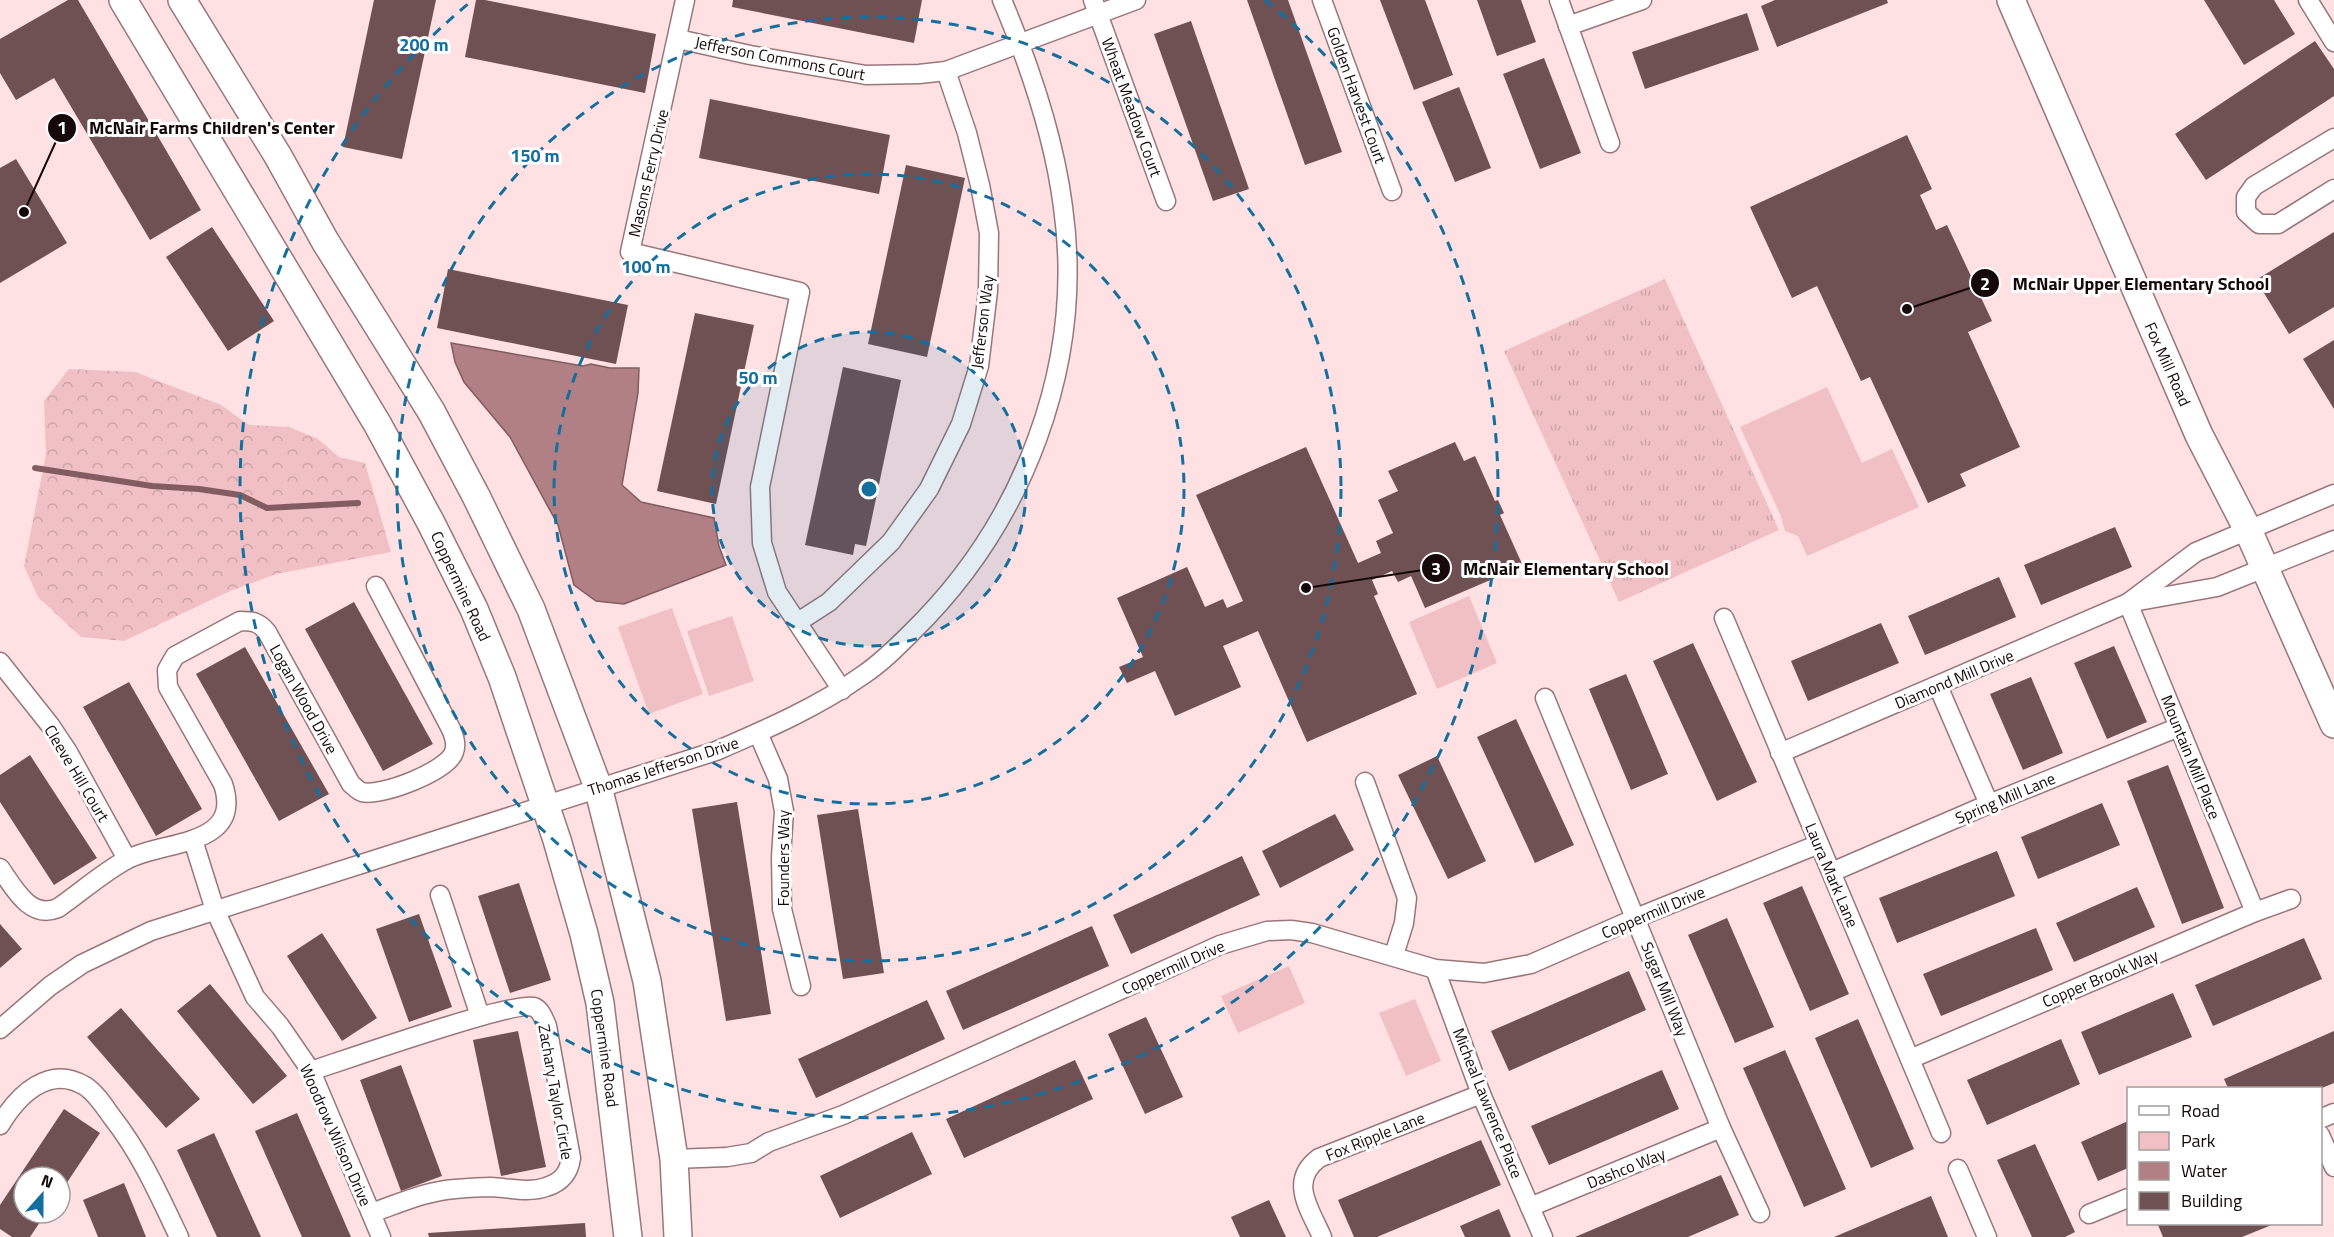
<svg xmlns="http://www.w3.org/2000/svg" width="2334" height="1237" font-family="'Titillium Web',sans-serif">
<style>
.grass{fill:url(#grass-tufts)}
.forest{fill:url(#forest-crowns)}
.park{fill:#f0c0c4}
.water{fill:#b08085;stroke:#825c60;stroke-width:1.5}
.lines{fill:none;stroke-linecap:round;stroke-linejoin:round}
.stream{stroke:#825c60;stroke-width:6}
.building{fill:#6f5053}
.street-casing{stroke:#98777a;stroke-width:21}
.secondary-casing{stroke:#98777a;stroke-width:30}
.street{stroke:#fff;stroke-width:18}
.secondary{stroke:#fff;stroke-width:27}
.ring{fill:none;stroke:#146f9e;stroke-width:3;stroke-dasharray:10 8}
.labels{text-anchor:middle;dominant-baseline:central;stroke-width:6;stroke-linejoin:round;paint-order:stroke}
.street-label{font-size:16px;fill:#15090a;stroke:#fff}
.centre{fill:#146f9e;stroke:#fff;stroke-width:3}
.ring-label{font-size:18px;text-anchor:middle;font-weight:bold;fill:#146f9e;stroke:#fff;stroke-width:6;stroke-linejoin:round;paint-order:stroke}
.leader{fill:none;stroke:#15090a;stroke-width:2}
.callout-dot{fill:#15090a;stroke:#fff;stroke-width:2}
.mark-label{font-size:18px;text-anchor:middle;font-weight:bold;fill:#fff}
.callout-label{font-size:18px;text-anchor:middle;font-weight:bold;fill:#15090a;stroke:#fff;stroke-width:6;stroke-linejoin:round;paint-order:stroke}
</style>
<defs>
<pattern id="grass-tufts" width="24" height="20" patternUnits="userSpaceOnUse" patternTransform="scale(1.5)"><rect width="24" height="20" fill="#f0c0c4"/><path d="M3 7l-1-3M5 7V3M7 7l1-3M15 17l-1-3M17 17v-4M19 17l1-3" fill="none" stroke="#cda4a7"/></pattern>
<pattern id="forest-crowns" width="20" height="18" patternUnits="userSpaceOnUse" patternTransform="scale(1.5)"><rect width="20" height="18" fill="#f0c0c4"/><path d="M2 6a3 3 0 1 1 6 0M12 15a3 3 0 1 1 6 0" fill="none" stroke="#cda4a7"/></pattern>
</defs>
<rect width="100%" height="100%" fill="#ffe1e3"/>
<path class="grass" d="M1665,279L1779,530L1619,602L1504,351Z"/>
<path class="forest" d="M69,369L135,372L221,405L249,425L289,427L318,439L339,457L365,463L391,552L276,574L230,591L124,641L81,637L38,597L24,566L46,454L44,401Z"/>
<g class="park">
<path d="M1827,387L1862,463L1892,449L1919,507L1807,556L1798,536L1785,531L1780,514L1740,427Z"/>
<path d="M1469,596L1497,663L1437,689L1409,622Z"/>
<path d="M672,608L703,694L649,714L618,627Z"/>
<path d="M732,616L754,681L709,696L687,631Z"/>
<path d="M1289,966L1305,1003L1238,1033L1221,996Z"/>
<path d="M1415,999L1441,1061L1406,1076L1379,1013Z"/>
</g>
<path class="water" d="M451,343L583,366L591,364L610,368H639L638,393L622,485L641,502L714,518L719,546L726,565L624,604L596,601L574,585L558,525L510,437L464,382L455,362Z"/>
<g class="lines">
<path class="stream" d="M35,468L152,486L199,489L240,495L267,508L358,503"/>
</g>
<g class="building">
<path d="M68,0H78L201,210L150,240L54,78L16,100L0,73V39Z"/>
<path d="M374,0H436L402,159L343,147Z"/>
<path d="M476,0H485L656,34L645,93L465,57Z"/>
<path d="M733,0H922L914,43L732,7Z"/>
<path d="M1247,0H1288L1342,152L1305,165Z"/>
<path d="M1380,0H1425L1453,75L1414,90Z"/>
<path d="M1477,0H1521L1536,42L1497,56Z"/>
<path d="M1775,0H1887L1888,3L1777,47L1761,6Z"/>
<path d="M2204,0H2274L2295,34L2244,65Z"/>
<path d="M1747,13L1759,50L1645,89L1632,52Z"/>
<path d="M1191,21L1249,189L1213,201L1154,34Z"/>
<path d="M2315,41L2334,69V96L2206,180L2175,134Z"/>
<path d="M1544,58L1581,153L1540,169L1503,74Z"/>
<path d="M1459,87L1491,168L1455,182L1422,102Z"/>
<path d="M710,99L890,135L879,194L699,158Z"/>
<path d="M1907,135L1932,189L1920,195L1936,230L1947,225L1992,321L1968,332L2020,447L1960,474L1966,486L1928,503L1870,377L1861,381L1817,286L1792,298L1750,207Z"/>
<path d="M16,159L67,243L0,283V168Z"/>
<path d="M906,165L965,178L927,357L868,344Z"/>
<path d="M212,227L274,321L228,351L166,257Z"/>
<path d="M2334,232V307L2289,334L2256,280Z"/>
<path d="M448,269L628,305L616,364L437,328Z"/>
<path d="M695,313L754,325L716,504L657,491Z"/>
<path d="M2334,340V409L2303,359Z"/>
<path d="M843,367L901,380L866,546L855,544L853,555L805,545Z"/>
<path d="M1455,442L1464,461L1475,456L1495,501L1498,500L1504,513L1500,515L1523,566L1425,608L1411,576L1398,582L1392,571L1372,580L1378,594L1374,596L1417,694L1307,742L1258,631L1223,646L1241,687L1175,716L1155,671L1127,683L1119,667L1143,657L1117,598L1187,567L1205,607L1223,599L1227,608L1243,601L1196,495L1306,447L1358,563L1381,553L1376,541L1393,533L1378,500L1398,491L1388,471Z"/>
<path d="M2115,527L2132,567L2041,605L2024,565Z"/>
<path d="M1999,577L2016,617L1925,655L1908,616Z"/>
<path d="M354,602L433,744L383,771L305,629Z"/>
<path d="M1881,623L1899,663L1808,701L1791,661Z"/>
<path d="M1693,643L1757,782L1717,801L1653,661Z"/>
<path d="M2114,646L2147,722L2107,739L2074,663Z"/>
<path d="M245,647L329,794L279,821L196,674Z"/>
<path d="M1626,674L1668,774L1631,790L1589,689Z"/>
<path d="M2031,677L2063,753L2023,770L1990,694Z"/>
<path d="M129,682L202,809L156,836L83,707Z"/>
<path d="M1516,719L1574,845L1535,863L1477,737Z"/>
<path d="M30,755L97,858L54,885L0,802V775Z"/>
<path d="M1437,756L1486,861L1448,879L1398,775Z"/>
<path d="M2168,765L2224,908L2182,924L2127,781Z"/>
<path d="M737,802L771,1014L726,1021L692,809Z"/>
<path d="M2102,803L2120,845L2038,879L2021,837Z"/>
<path d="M858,809L884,973L843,979L817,815Z"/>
<path d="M1335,814L1354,850L1280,888L1262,851Z"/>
<path d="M1997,851L2015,896L1897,943L1879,898Z"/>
<path d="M1242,856L1260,895L1131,954L1113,915Z"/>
<path d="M519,883L551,980L510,993L478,896Z"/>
<path d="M1802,886L1849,994L1810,1011L1763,903Z"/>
<path d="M2137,887L2155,927L2074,962L2056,923Z"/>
<path d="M419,914L452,1007L409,1022L376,929Z"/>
<path d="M1727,918L1774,1027L1735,1043L1688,935Z"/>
<path d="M0,924L22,949L0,968Z"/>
<path d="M1092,926L1109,966L963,1030L946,991Z"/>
<path d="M2036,928L2053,970L1941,1016L1923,974Z"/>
<path d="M322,933L377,1018L342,1041L287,956Z"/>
<path d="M2304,938L2322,979L2213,1026L2195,985Z"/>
<path d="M1629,971L1646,1010L1509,1071L1491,1031Z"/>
<path d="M210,984L287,1076L253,1104L177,1011Z"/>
<path d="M2173,993L2192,1037L2099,1075L2081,1032Z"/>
<path d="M927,1000L945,1039L816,1098L798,1059Z"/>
<path d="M121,1008L200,1099L166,1128L87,1037Z"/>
<path d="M1146,1017L1183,1097L1145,1114L1108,1034Z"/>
<path d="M1858,1019L1914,1149L1871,1168L1815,1038Z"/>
<path d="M518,1031L546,1167L501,1176L473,1040Z"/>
<path d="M2334,1031V1083L2322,1088H2228L2224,1079Z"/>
<path d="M2061,1039L2080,1084L1987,1125L1967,1080Z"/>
<path d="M1785,1050L1846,1189L1804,1207L1743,1068Z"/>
<path d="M1075,1060L1093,1099L964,1158L946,1119Z"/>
<path d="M401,1065L442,1176L401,1191L360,1080Z"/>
<path d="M1662,1070L1679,1109L1549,1165L1531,1126Z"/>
<path d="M64,1109L100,1133L60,1193V1177H24V1213H46L30,1237H12L0,1229V1205Z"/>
<path d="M297,1113L351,1237H302L255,1131Z"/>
<path d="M2128,1121V1168L2098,1181L2081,1142Z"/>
<path d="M912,1132L932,1174L840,1218L820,1176Z"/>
<path d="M214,1133L261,1237H217L177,1150Z"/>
<path d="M1481,1140L1501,1185L1377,1237H1354L1338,1200Z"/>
<path d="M2035,1144L2075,1232L2065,1237H2032L1997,1160Z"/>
<path d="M1721,1175L1739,1215L1688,1237H1575Z"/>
<path d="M124,1183L146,1237H98L83,1200Z"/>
<path d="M1931,1196L1948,1237H1834Z"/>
<path d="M1269,1200L1286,1237H1240L1231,1217Z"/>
<path d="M1499,1209L1511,1237H1465L1460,1226Z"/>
<path d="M585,1223L586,1237H429L428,1233Z"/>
<path d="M2161,1224H2274L2242,1237H2163L2158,1225Z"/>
</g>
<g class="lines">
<defs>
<g id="street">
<path d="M685,0L630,252L800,292L760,487L762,543L777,592L842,690"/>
<path d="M1093,0L1166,201"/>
<path d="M1322,0L1392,191"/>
<path d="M1559,0L1610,143"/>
<path d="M2308,0L2334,42"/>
<path d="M1568,26L1642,0"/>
<path d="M678,39L750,55L866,75L919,74L946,71L1136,0"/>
<path d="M2334,138L2254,186L2246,197V212L2259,224H2278L2334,189"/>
<path d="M2133,602L2217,587L2334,540"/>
<path d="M2128,603L2255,912"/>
<path d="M1724,618L1941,1133"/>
<path d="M798,622L829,602L891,542L929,489L961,424L979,366L988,291L989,233L980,185L967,133L946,71"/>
<path d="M0,662L50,725L68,752L127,859"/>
<path d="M1938,686L1989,804"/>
<path d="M1545,698L1721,1128L1760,1213"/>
<path d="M758,733L778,779L784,811L781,857L782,909L801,986"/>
<path d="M1780,753L2128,603L2196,552L2334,494"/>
<path d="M1365,782L1407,898L1404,923L1394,955"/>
<path d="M193,840L215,910L255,997L280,1026L311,1071L381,1237"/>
<path d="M0,868C14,888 30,920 58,908C80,893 102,873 126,860C162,840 244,848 223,784L168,687L167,670L175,656L240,621C253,621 259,622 267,632L351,784C354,786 358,791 362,792C381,797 448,771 454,752C457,744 454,736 451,729L376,586"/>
<path d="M1832,872L1989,804L2179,727"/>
<path d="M440,895L480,1016"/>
<path d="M1435,969L1481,1094L1543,1237"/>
<path d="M0,1029L50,986L82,964L151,931L716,751C767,729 818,707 863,675C881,663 896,648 911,633C1024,523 1085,364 1063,207C1054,136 1030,66 1002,0"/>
<path d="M1910,1059L2255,912L2291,899"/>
<path d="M311,1071C342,1061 514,1000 534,1007C541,1010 544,1019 547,1026L571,1158C569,1173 562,1182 546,1187C530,1193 509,1188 491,1187C479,1187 467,1188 455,1189C426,1191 398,1204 371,1213"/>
<path d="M2320,1119L2334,1113"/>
<path d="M0,1125C18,1095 49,1064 85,1086C96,1093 104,1106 112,1117C141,1154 159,1195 179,1237"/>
<path d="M2320,1135L2334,1167"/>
<path d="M674,1159L727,1157L751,1153L769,1142L843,1115L1220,945L1267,931L1291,930L1312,933L1435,969L1484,973L1531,964L1636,918L1819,844"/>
<path d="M1958,1169L1987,1237"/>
<path d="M1530,1207L1721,1128"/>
<path d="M2089,1214L2128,1198"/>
<path d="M1322,1237C1310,1209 1288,1181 1319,1158L1481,1094"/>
</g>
<g id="secondary">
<path d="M123,0L378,425L431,523L474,609L502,677L557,840L584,934L600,1003L628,1237"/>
<path d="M182,0L278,156L325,241L431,411L476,496L531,609L598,787L647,981L674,1159L678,1237"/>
<path d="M2011,0L2199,435L2248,530L2334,724"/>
</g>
</defs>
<use href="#street" class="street-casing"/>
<use href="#secondary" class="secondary-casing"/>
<use href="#street" class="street"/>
<use href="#secondary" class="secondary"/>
</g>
<circle cx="869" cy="489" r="157" fill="#146f9e" fill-opacity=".12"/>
<g class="ring">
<circle cx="869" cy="489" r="157"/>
<circle cx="869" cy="489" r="315"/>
<circle cx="869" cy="489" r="472"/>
<path d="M1265 0A629 629 0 1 1 473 0"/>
</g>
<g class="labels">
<g class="street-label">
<text transform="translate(780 58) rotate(11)">Jefferson Commons Court</text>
<text transform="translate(1357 95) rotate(70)">Golden Harvest Court</text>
<text transform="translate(1132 107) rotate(70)">Wheat Meadow Court</text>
<text transform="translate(648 173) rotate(-77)">Masons Ferry Drive</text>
<text transform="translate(982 322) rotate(-83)">Jefferson Way</text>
<text transform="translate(2168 364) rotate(66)">Fox Mill Road</text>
<text transform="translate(461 586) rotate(65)">Coppermine Road</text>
<text transform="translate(1954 679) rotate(-23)">Diamond Mill Drive</text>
<text transform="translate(304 699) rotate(61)">Logan Wood Drive</text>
<text transform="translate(2191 757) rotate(68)">Mountain Mill Place</text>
<text transform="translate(663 766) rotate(-18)">Thomas Jefferson Drive</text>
<text transform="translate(77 773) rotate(59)">Cleeve Hill Court</text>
<text transform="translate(2005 798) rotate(-23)">Spring Mill Lane</text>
<text transform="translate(783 858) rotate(-90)">Founders Way</text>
<text transform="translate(1832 875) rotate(67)">Laura Mark Lane</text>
<text transform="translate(1653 912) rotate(-23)">Coppermill Drive</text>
<text transform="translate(1173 967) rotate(-24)">Coppermill Drive</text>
<text transform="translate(2100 978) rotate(-23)">Copper Brook Way</text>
<text transform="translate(1665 989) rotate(68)">Sugar Mill Way</text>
<text transform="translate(605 1048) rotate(82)">Coppermine Road</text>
<text transform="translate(556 1092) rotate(80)">Zachary Taylor Circle</text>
<text transform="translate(1488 1103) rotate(68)">Micheal Lawrence Place</text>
<text transform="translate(336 1135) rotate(66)">Woodrow Wilson Drive</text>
<text transform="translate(1375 1136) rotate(-22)">Fox Ripple Lane</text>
<text transform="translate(1626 1168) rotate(-22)">Dashco Way</text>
</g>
</g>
<circle cx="869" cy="489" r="9" class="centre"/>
<g class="ring-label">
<text x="424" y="51">200 m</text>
<text x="535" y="162">150 m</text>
<text x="646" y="273">100 m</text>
<text x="758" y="384">50 m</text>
</g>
<path class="leader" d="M24 212L62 128M1907 309L1985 283M1306 588L1436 568"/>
<g class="callout-dot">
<circle cx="24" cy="212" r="6"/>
<circle cx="1907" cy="309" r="6"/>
<circle cx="1306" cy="588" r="6"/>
<circle cx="62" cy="128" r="15"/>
<circle cx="1985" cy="283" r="15"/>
<circle cx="1436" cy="568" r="15"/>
</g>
<g class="mark-label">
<text x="62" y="134">1</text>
<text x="1985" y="290">2</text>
<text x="1436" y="575">3</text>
</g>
<g class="callout-label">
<text x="212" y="134">McNair Farms Children's Center</text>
<text x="2141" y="290">McNair Upper Elementary School</text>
<text x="1566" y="575">McNair Elementary School</text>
</g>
<rect x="2127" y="1087" width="195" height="138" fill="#ffffff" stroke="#a19d9d" stroke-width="1.5"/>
<rect x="2139" y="1106" width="30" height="9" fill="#ffffff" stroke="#a19d9d" stroke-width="1.5"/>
<text x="2181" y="1117" font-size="18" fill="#15090a">Road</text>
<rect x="2139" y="1132" width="30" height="18" fill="#f0c0c4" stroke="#a19d9d" stroke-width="1.5"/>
<text x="2181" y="1147" font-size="18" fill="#15090a">Park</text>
<rect x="2139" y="1162" width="30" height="18" fill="#b08085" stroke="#a19d9d" stroke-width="1.5"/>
<text x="2181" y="1177" font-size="18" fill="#15090a">Water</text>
<rect x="2139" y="1192" width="30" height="18" fill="#6f5053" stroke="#a19d9d" stroke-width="1.5"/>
<text x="2181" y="1207" font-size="18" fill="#15090a">Building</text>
<g transform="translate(42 1195) rotate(21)"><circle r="28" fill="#ffffff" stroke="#a19d9d" stroke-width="1.5"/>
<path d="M0-4.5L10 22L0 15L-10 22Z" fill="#146f9e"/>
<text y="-9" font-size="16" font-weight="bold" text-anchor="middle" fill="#15090a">N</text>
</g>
</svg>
